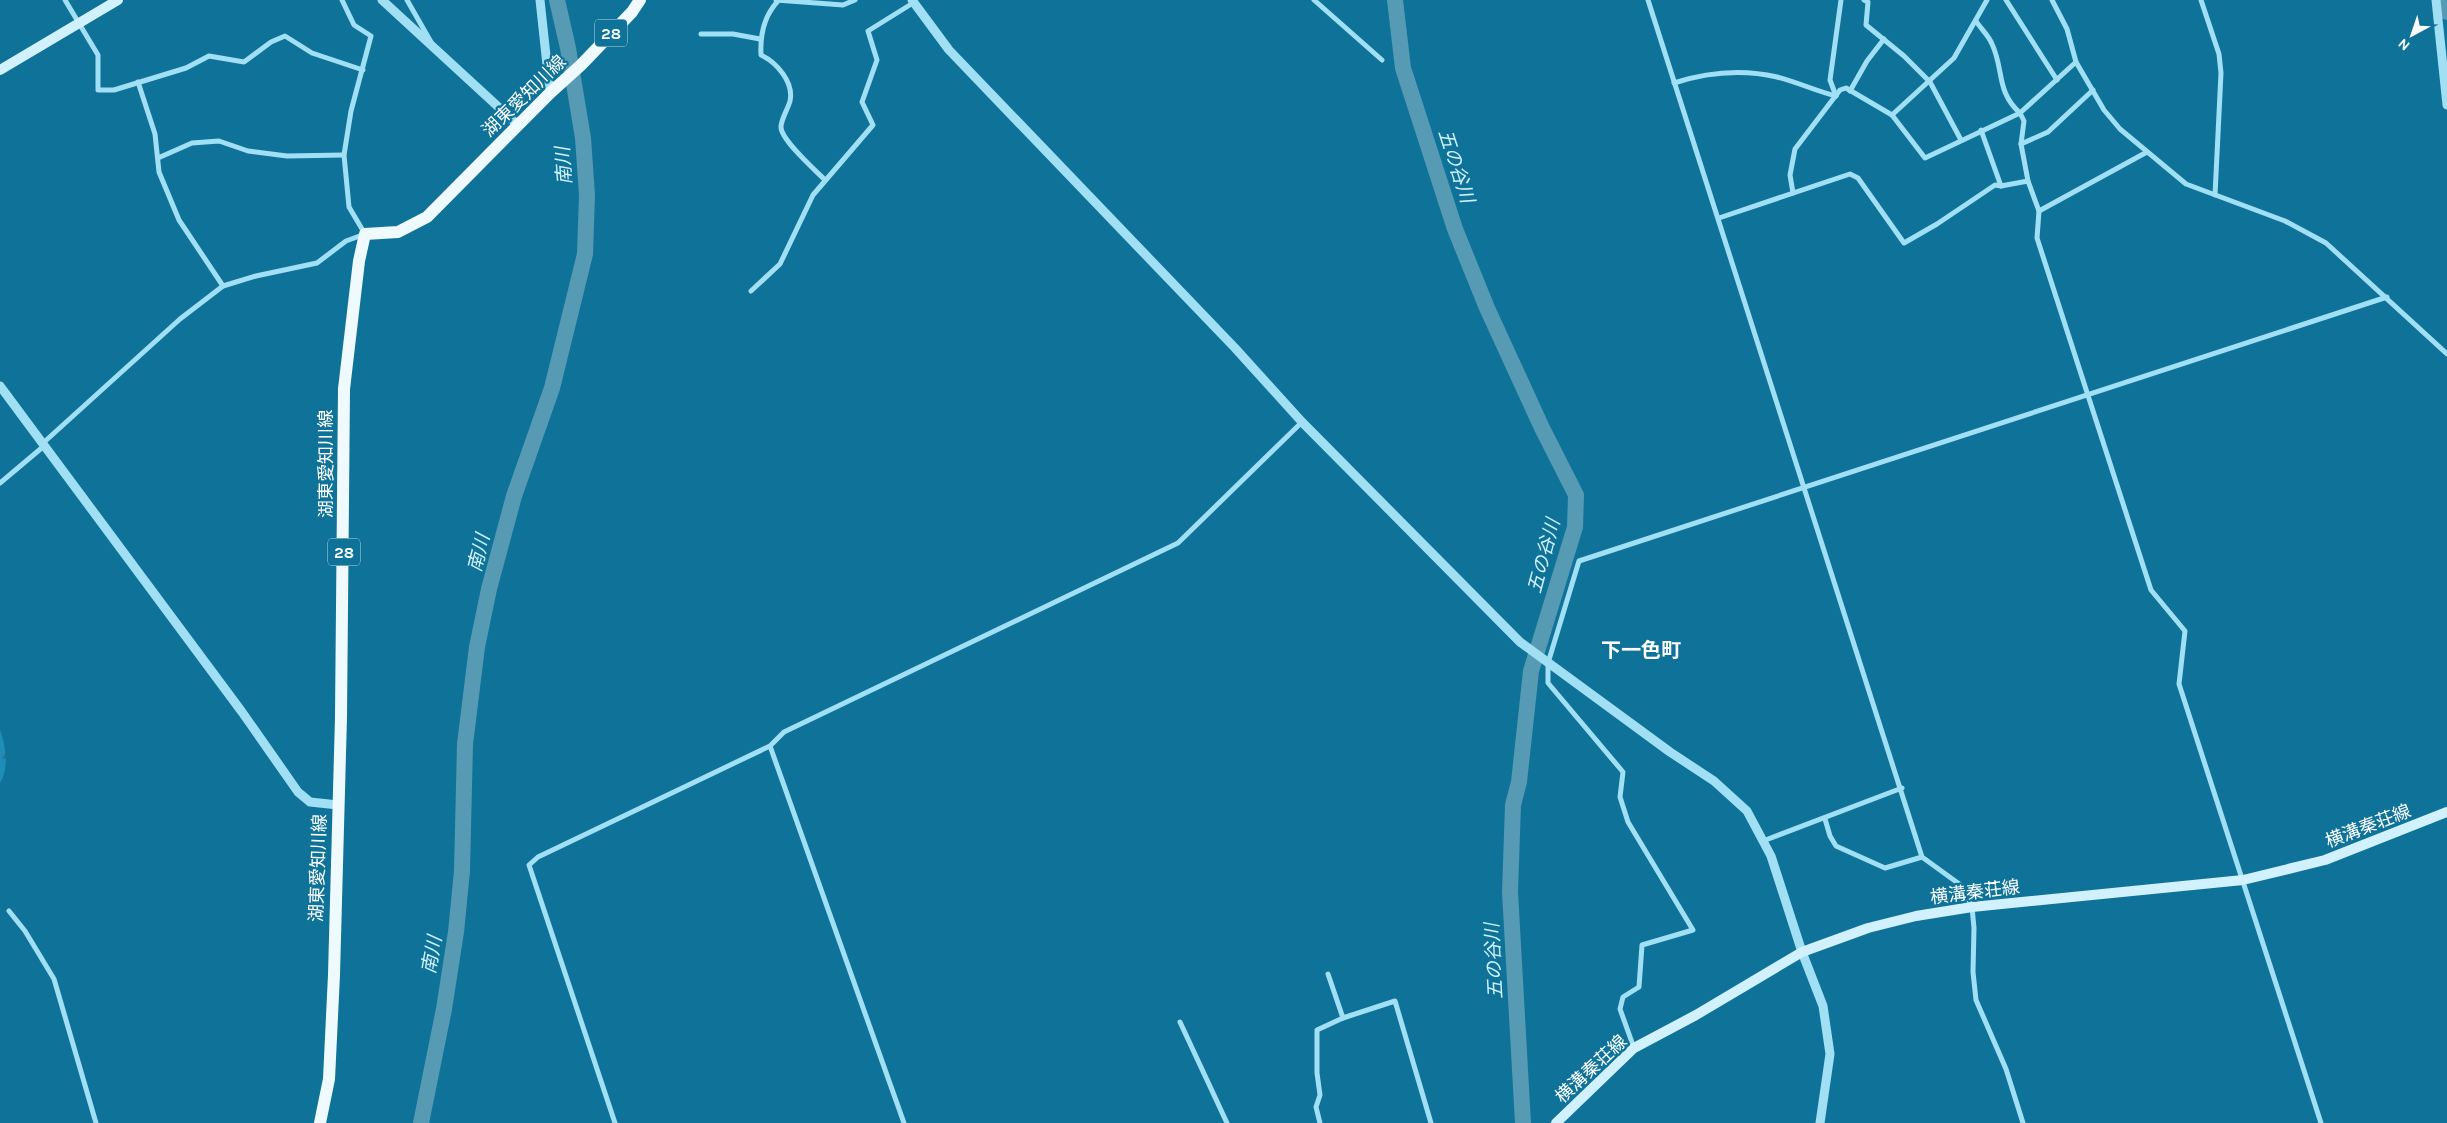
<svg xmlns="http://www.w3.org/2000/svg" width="2447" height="1123" font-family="Karla,'Noto Sans JP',sans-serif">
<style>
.forest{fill:url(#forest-firs)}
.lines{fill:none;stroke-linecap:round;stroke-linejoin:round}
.river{stroke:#569ab3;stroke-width:16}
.minor{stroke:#a1dff5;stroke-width:5}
.tertiary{stroke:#a1dff5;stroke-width:9}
.secondary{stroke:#d1f1fe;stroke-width:10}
.primary{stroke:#effaff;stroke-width:12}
.labels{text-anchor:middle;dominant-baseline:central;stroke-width:4.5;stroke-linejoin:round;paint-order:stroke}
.shield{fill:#0f7399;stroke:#b7d5e0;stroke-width:1}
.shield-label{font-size:16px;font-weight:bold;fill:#fff}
.street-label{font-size:18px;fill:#fff;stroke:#0f7399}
.water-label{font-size:19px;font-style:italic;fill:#d2f2fd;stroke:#0f7399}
.quarter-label{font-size:20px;font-weight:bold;fill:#fff;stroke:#0f7399}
</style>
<defs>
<pattern id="forest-firs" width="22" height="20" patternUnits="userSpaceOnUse" patternTransform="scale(1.25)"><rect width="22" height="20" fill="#1e8eb7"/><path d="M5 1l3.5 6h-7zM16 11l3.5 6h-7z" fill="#30748c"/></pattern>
</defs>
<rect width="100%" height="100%" fill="#0f7399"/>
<path class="forest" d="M0,730C6,746 9,769 0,783Z"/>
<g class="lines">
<g class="river">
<path d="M1395,0L1403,68L1455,229L1487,308L1542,428L1576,495L1575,527L1531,671L1519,782L1513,805L1510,892L1523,1123"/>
<path d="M2446,0L2447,12"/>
<path d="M421,1123L444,1009L456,932L462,871L465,744L477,647L489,589L514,496L552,388L585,254L587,195L583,138L568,48L557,0"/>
</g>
<g class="minor">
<path d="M65,0L98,55V90H114L186,68L209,56L244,62L271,42L285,36L312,53L363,70"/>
<path d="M407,0L431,42"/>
<path d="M776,0L843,5L855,0"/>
<path d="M779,0C764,15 760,35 761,55C777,63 794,82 790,101C788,109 781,119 781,127C781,140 815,170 825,180"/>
<path d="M1314,0L1382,60"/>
<path d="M1648,0L1922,857L1962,886L1972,907L1974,928L1973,972L1976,1000L2006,1069L2023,1123"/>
<path d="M1864,0L1868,2L1866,25L1904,56L1930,82L1961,140"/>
<path d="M2006,0L2057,80"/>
<path d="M2052,0L2067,29L2076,62L2104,110L2120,129L2186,184L2285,221L2326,243L2447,354"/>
<path d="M2201,0L2219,54L2221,73L2215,195"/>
<path d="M701,34H733L760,39"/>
<path d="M138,82L155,134L159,172L179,220L223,286"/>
<path d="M1674,83C1708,72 1742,69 1777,77C1797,82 1816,91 1836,96"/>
<path d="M1850,91L1867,61L1884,39"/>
<path d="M1836,96L1830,80L1841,0"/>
<path d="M1892,115L1954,58L1987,0"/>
<path d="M1981,130L2001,186"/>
<path d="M2021,144L2048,132L2093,90"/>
<path d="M158,158L192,143L219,141L248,151L287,156L344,155"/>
<path d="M2028,181L2021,144L2024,121L2020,113L2076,62"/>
<path d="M1793,193L1790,175L1795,149L1840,90L1846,88L1892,115L1925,158L2020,113C1996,92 2004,69 1992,44C1989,36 1981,29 1976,21"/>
<path d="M2039,211L2147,152"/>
<path d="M1719,218L1850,174L1858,178L1904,243L1937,224L1995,185L2001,186L2028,181L2039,211L2037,238L2151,590L2185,631L2179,684L2321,1123"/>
<path d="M751,291L780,264L813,195L873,125L862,102L877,60L868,31L913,3"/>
<path d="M42,444L180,319L223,286L256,276L317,263L346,241L365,234L349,207L344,155L351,111L371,36L354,25L342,0"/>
<path d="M0,483L44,446"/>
<path d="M770,746L904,1123"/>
<path d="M1825,819L1830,836L1836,846L1885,868L1922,857"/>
<path d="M1763,841L1902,788"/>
<path d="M9,911L25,931L54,979L96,1123"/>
<path d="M1328,974L1343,1018L1395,1001L1431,1123"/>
<path d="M1180,1022L1227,1123"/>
<path d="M1634,1048L1620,1009L1623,997L1639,987L1642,945L1693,930L1628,822L1620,797L1623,772L1548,683V663L1579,561L2387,297"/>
<path d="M615,1123L529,865L538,857L770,746L784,732L1178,543L1302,422"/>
<path d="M1320,1123L1316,1107L1320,1095L1317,1073V1030L1343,1018"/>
</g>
<g class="tertiary">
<path d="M382,0L518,125"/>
<path d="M540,0L550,93"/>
<path d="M912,0L949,50L1235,348L1302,422L1520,642L1670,752L1714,781L1747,811L1771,856L1802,952L1823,1006L1830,1054L1820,1123"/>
<path d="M2436,0L2447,105"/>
<path d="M0,386L242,712L298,792L310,802L338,805"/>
</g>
<g class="secondary">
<path d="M0,70L118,0"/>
<path d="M1556,1123L1634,1048L1696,1015L1802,952L1868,928L1916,916L1972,907L2243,880L2325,860L2447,812"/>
</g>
<path class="primary" d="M320,1123L329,1079L334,975L341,717L344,389L359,261L365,234L398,232L427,217L550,93L581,65L632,12L640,0"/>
</g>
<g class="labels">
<g class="shield">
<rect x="595" y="19.5" width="32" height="27" rx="4"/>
<rect x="328" y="538.5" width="32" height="27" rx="4"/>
</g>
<g class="shield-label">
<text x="611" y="33">28</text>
<text x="344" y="552">28</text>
</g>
<g class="street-label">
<text transform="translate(524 96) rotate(-44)">湖東愛知川線</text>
<text transform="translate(326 464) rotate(-90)">湖東愛知川線</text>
<text transform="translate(2368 826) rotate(-21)">横溝秦荘線</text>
<text transform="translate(318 868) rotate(-88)">湖東愛知川線</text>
<text transform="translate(1975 892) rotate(-7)">横溝秦荘線</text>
<text transform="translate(1591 1069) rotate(-43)">横溝秦荘線</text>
</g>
<g class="water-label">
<text transform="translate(564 166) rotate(-94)">南川</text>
<text transform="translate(1456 166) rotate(72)">五の谷川</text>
<text transform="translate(479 553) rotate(-76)">南川</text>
<text transform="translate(1544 556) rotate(-75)">五の谷川</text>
<text transform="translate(432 955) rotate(-80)">南川</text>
<text transform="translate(1494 961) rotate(-93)">五の谷川</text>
</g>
<g class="quarter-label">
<text x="1641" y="650">下一色町</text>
</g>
</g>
<g transform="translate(2412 35) rotate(220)" stroke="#0f7399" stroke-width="4" paint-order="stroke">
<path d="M0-4L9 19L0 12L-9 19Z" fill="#ffffff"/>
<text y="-8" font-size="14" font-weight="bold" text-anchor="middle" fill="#ffffff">N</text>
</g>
</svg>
